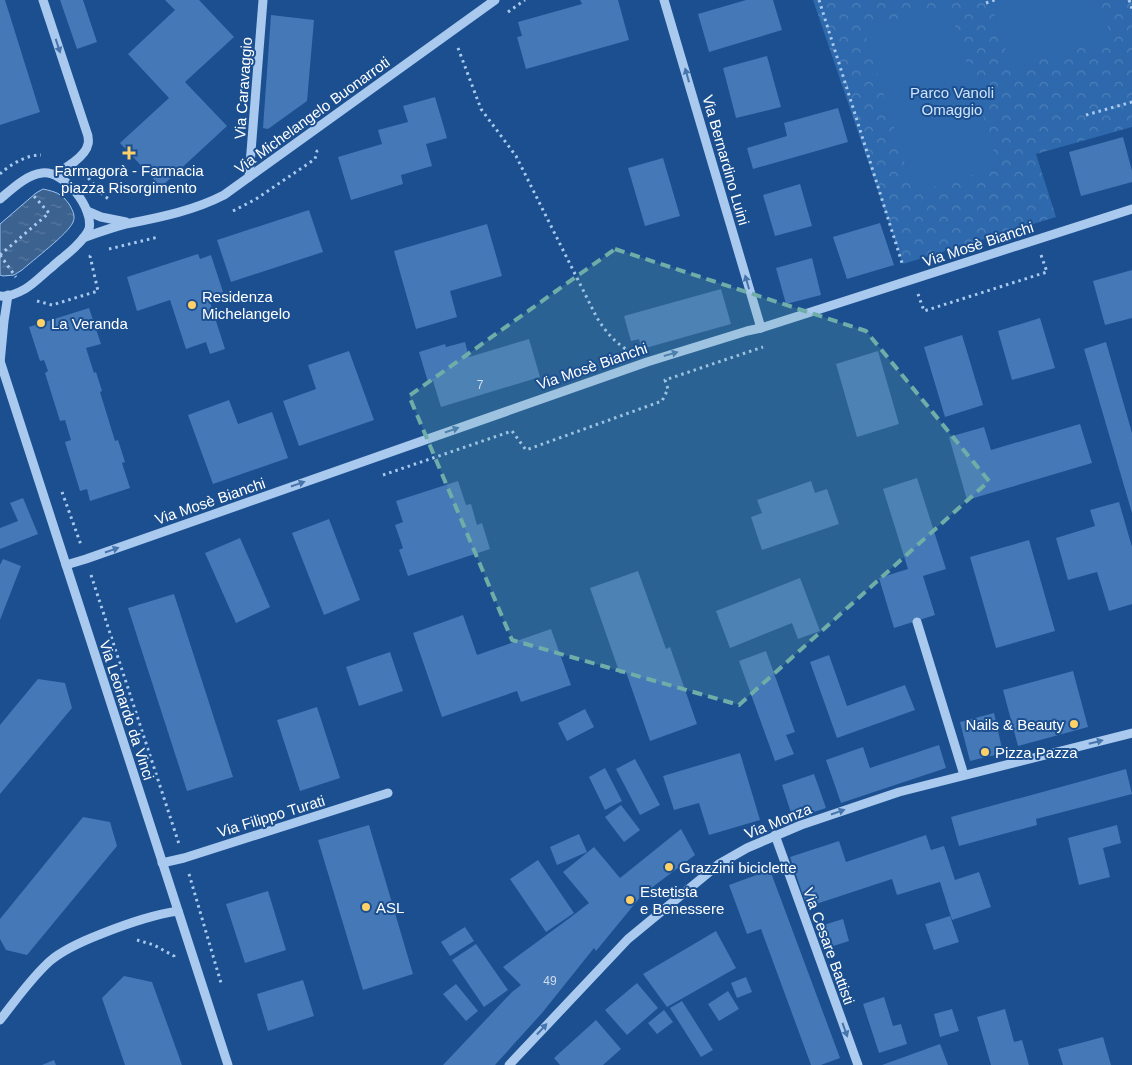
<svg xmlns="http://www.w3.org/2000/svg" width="1132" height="1065" font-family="Helvetica,sans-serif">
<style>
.forest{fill:url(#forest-crowns)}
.pitch{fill:#2e69ad}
.water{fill:url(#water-ripples);stroke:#9cc4f0}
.building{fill:#4478b7}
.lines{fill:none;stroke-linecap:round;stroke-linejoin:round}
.path{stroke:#a9c9ee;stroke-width:3;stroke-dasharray:2.5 4;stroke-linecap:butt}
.minor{stroke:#a9c9ee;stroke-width:9}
.oneway{fill:#4674ac}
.marked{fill:#6fada8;fill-opacity:0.2;stroke:#6fada8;stroke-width:4;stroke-dasharray:10 6;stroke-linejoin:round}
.poi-dot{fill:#ffd166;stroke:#1b4f8f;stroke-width:2}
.labels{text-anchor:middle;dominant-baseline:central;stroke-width:4;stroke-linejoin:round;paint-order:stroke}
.number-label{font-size:12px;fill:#d0dded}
.street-label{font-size:15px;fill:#fff;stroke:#1b4f8f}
.park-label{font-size:15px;fill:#cfe3fa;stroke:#1b4f8f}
.poi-label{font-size:15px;fill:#fff;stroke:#1b4f8f;text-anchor:start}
</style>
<defs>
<pattern id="forest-crowns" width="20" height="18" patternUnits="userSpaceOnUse" patternTransform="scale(1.25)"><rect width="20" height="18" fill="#2e69ad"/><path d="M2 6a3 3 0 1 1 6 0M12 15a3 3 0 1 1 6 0" fill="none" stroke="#4d80b9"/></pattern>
<pattern id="water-ripples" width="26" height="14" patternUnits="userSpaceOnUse" patternTransform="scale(1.25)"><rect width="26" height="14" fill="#3c6290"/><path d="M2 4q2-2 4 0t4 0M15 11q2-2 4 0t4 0" fill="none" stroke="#597aa1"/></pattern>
</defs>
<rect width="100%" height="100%" fill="#1b4f8f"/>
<path class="forest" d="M813,0H1132V127L1036,154L1056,217L903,264Z"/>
<g class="pitch">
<path d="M1012,0H1099L1111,37L1012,69L992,7Z"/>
<path d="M948,4L999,167L914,193L864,30Z"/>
</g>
<path class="water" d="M43,189C56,192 61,193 69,204C72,209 76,216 73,222C69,233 32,261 22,270L14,275L3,276L0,275V224L36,193Z"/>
<g class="building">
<path d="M0,0H5L40,112L0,125Z"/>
<path d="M60,0H83L97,42L77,49Z"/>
<path d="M165,0H199L234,37L185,82L227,126L161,187L120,143L169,98L128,54L175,10Z"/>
<path d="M580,0H618L629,40L526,69L517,37L522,36L518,22L582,4Z"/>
<path d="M746,0H773L782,30L709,52L698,14Z"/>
<path d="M271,15L314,20L307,101L268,129L263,128Z"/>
<path d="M767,56L781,107L736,118L723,68Z"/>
<path d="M435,97L447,138L426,144L432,166L401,175L403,184L351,200L338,157L382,144L378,130L408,122L403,106Z"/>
<path d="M838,108L848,142L753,169L747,148L787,136L784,123Z"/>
<path d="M1123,137L1132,171V182L1081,196L1069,152Z"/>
<path d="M663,158L680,216L645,226L628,168Z"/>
<path d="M800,184L812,226L775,236L763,195Z"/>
<path d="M309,210L323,252L231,282L217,240Z"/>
<path d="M880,223L894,265L847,279L833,237Z"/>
<path d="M487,224L502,276L450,291L457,317L416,329L394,251Z"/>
<path d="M198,254L200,259L211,255L223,292L208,296L225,349L210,354L206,342L186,349L170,300L137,311L127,277Z"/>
<path d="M812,258L821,295L786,304L776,268Z"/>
<path d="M1132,270V318L1105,325L1093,281Z"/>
<path d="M721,289L731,324L642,349L639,339L631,341L624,316Z"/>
<path d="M89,308L101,344L86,348L94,373L96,372L102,391L100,392L115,441L118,440L125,462L122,463L130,488L90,501L87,489L80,491L65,442L71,440L65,420L60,421L45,373L48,371L44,360L40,361L29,327Z"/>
<path d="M1040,318L1055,368L1012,380L998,331Z"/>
<path d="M962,335L983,405L945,417L924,347Z"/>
<path d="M529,339L540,377L441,407L433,381L428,382L419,352L445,344L446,347L465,342L469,357Z"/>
<path d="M1106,342L1132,433V513L1084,349Z"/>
<path d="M349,351L374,420L299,446L283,401L316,389L308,365Z"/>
<path d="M878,351L899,424L857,437L836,364Z"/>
<path d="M229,400L238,424L272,412L288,458L213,484L188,415Z"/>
<path d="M1080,424L1092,463L967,500L949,437L984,427L991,450Z"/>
<path d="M917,478L946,569L923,576L935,615L894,628L879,578L908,569L883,489Z"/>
<path d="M458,481L466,505L471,504L477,525L482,523L490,549L408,576L399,550L403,548L395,525L403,522L396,501Z"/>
<path d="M811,481L815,493L827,489L839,524L762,550L751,517L762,513L757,500Z"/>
<path d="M23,498L38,534L0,549V528L18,521L10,503Z"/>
<path d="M1119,502L1132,547V604L1109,611L1097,572L1068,580L1056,538L1095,526L1090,510Z"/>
<path d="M329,519L360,600L324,615L292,533Z"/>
<path d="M240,538L270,607L236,623L205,553Z"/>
<path d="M1029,540L1055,631L996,648L970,557Z"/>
<path d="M3,559L21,566L0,620V565Z"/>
<path d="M638,571L666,649L670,647L697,724L650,741L626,672L620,674L590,588Z"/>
<path d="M800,578L820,631L798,639L792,623L730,648L716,611Z"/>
<path d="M174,594L233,777L187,791L128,608Z"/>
<path d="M463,615L477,655L551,629L571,685L521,702L517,691L442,717L413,633Z"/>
<path d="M766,651L795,732L786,735L794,754L775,761L739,661Z"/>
<path d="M390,652L403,691L359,706L346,667Z"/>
<path d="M829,655L847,706L905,685L915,710L837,738L810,662Z"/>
<path d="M1073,671L1088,727L1018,746L1003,690Z"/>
<path d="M38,679L65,683L72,708L0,794V725Z"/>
<path d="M317,707L340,778L300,791L277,720Z"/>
<path d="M585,709L594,727L567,741L558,723Z"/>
<path d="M994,713L1003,753L970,761L960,722Z"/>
<path d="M939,745L946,768L841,803L826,760L863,747L870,768Z"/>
<path d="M740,753L760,820L709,835L699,803L674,810L663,776Z"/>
<path d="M635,759L660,805L640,815L616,769Z"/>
<path d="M605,768L622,801L605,810L589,777Z"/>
<path d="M1126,769L1132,794L1036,819L1037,825L959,846L951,817Z"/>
<path d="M814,774L826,808L793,819L782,785Z"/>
<path d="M621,805L640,830L624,842L605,817Z"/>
<path d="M83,817L110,822L117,846L27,955L6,950L0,939V919Z"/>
<path d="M369,825L413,974L363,990L318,840Z"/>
<path d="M1117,825L1121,843L1103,848L1110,877L1079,885L1068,838Z"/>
<path d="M681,829L695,855L642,895L596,951L594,948L542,1013L495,1065H443L512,992L521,985L503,967L571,917L589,903L563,872L594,847L620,878Z"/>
<path d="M579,834L587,852L557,865L550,847Z"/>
<path d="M926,835L931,850L944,846L955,880L979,872L991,907L952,920L940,882L897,895L892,879L807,907L790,857L839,841L846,862Z"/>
<path d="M538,860L574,913L546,932L510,879Z"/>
<path d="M770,870L840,1058L821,1065H811L761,929L747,934L729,885Z"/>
<path d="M268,891L286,950L245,963L226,904Z"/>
<path d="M950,916L959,942L934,950L925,924Z"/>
<path d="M843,919L849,941L824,949L817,927Z"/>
<path d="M465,927L474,941L450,956L441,942Z"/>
<path d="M716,931L736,968L667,1007L643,974Z"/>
<path d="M476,944L508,990L484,1007L452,960Z"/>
<path d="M124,976L152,982L182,1065H125L102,998Z"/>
<path d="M746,977L752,992L737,998L731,983Z"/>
<path d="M303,980L314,1016L268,1031L257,994Z"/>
<path d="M637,983L658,1008L627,1035L605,1010Z"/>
<path d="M456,984L478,1011L466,1021L443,994Z"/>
<path d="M728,991L739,1009L719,1021L708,1004Z"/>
<path d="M884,997L893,1026L901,1024L907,1044L879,1053L863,1004Z"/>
<path d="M682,1001L713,1050L701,1057L670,1008Z"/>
<path d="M952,1009L959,1031L940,1037L934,1014Z"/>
<path d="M1005,1009L1014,1042L1022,1040L1029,1065H991L977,1017Z"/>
<path d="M664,1010L673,1022L657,1034L648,1023Z"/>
<path d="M596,1020L621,1049L603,1065H560L554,1058Z"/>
<path d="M1103,1037L1111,1065H1063L1058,1049Z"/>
<path d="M940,1044L948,1065H882Z"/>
<path d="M54,1060L56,1065H42Z"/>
</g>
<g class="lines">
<g class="path">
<path d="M819,0L903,266"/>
<path d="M1129,0L1132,9"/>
<path d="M986,3L995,0"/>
<path d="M508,12L525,0"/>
<path d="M458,48L481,109L516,156L596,316C604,330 615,343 629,351"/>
<path d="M1086,115L1132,102"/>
<path d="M84,173L101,193L111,201"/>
<path d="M0,174C11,164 26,155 41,155"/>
<path d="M233,211L256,199L315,159L317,151L319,150"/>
<path d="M109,249L158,237"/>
<path d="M0,255L49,213L32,194"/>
<path d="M0,255L16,277"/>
<path d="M918,294L924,311L1047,272L1041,255"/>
<path d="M37,301L52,305L98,291L90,256L91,255"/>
<path d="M383,475L512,431L526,450L662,401L668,389L665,380L763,347"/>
<path d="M62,492L81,545"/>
<path d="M91,575L179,844"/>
<path d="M189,874L221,983"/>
<path d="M137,940L154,945L174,956L175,959"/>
</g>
<g class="minor">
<path d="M43,0L88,136C88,139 89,141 88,144C86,156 65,169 55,174"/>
<path d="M664,0L761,328"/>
<path d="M249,177L263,0"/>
<path d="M0,199C12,189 26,175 42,173C64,170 94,208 89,229C87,234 82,240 78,244C70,253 60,259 52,267C43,274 35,283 25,289C18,293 8,297 0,296"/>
<path d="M87,211L101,217L126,222"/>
<path d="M83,238C99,232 115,226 131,223C162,217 195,210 224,195L495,0"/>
<path d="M0,361L228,1065"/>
<path d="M0,363L4,321L8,295"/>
<path d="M66,565L86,559L647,362L747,331L761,328L1132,209"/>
<path d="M917,622L964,775"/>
<path d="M775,835L858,1065"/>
<path d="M162,863L184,858L388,793"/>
<path d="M0,1020C16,1000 31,978 50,961C64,949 83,941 101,934C126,924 151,915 178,911"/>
<path d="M509,1065L628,939L719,864L747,848L801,825L899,792L1132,733"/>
</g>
</g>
<defs><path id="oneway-solid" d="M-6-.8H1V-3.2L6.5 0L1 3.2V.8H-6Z" transform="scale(1.25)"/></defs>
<g class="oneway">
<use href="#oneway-solid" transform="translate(58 46) rotate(72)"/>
<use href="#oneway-solid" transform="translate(687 75) rotate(-106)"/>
<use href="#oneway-solid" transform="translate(747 282) rotate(-106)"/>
<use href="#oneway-solid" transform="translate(671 354) rotate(-16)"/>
<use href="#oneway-solid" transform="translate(452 430) rotate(-19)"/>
<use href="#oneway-solid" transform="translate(298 484) rotate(-19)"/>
<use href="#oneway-solid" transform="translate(112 550) rotate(-19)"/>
<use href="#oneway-solid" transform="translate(1096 742) rotate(-14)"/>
<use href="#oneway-solid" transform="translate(838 812) rotate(-19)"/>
<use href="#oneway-solid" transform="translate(542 1029) rotate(-47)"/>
<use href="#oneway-solid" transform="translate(845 1030) rotate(70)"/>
</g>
<path class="marked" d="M615,249L866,331L989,481L739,705L512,640L409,396Z"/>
<g class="poi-dot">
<path d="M126.5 145.5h5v5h5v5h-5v5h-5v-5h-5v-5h5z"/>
<circle cx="192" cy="305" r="5"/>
<circle cx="41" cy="323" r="5"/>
<circle cx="1074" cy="724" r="5"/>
<circle cx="985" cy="752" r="5"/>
<circle cx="669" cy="867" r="5"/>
<circle cx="630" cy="900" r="5"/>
<circle cx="366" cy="907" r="5"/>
</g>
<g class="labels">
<g class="number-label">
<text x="480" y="385">7</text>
<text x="550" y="981">49</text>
</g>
<g class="street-label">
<text transform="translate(243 88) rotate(-86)">Via Caravaggio</text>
<text transform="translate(312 115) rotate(-36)">Via Michelangelo Buonarroti</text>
<text transform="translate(726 160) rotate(74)">Via Bernardino Luini</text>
<text transform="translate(978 244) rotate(-18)">Via Mosè Bianchi</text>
<text transform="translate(592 366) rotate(-19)">Via Mosè Bianchi</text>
<text transform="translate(210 501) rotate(-19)">Via Mosè Bianchi</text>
<text transform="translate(127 710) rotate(72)">Via Leonardo da Vinci</text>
<text transform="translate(271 816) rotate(-17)">Via Filippo Turati</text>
<text transform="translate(778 821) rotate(-22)">Via Monza</text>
<text transform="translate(829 946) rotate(70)">Via Cesare Battisti</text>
</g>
<g class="park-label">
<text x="952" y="92">Parco Vanoli<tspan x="952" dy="17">Omaggio</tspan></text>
</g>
<g class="poi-label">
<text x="129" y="170" text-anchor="middle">Farmagorà - Farmacia<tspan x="129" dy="17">piazza Risorgimento</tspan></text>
<text x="202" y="296">Residenza<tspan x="202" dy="17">Michelangelo</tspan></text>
<text x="51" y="323">La Veranda</text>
<text x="1064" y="724" text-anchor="end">Nails &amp; Beauty</text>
<text x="995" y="752">Pizza Pazza</text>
<text x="679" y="867">Grazzini biciclette</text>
<text x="640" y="891">Estetista<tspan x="640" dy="17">e Benessere</tspan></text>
<text x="376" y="907">ASL</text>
</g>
</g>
</svg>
